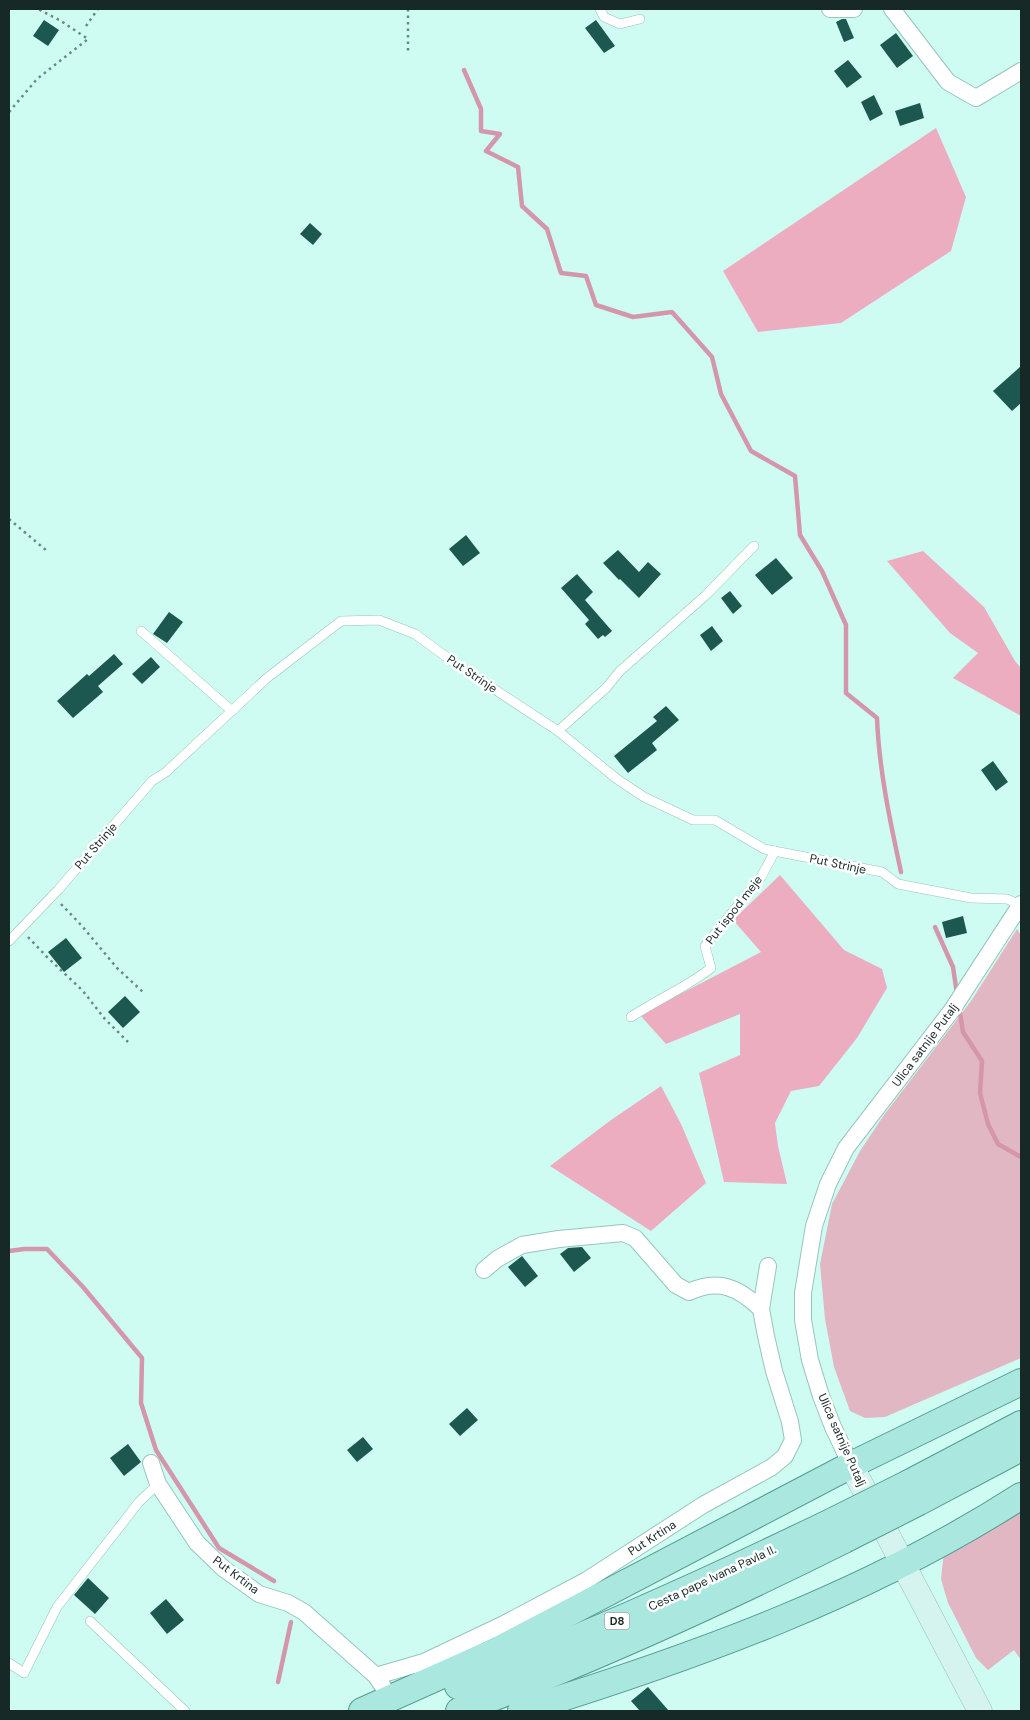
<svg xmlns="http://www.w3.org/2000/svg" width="1030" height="1720" font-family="'DM Sans',sans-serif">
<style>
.green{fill:#e2b7c4}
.forest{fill:#ecadc1}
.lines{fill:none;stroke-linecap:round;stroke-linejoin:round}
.stream{stroke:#d496aa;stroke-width:4.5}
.building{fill:#1c5850}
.lane-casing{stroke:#98c4bc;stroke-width:10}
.street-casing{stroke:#98c4bc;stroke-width:18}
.secondary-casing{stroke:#98c4bc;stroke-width:25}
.primary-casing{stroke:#529b90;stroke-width:28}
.path{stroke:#6a8983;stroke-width:2.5;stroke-dasharray:2.5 4;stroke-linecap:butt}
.lane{stroke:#fff;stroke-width:9}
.street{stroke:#fff;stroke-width:16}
.secondary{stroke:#d5f4ef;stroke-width:24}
.primary{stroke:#aae8df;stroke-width:26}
.primary-bridge-casing{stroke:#529b90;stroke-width:28;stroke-linecap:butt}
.primary-bridge{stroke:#aae8df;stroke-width:26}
.labels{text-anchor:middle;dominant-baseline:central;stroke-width:5;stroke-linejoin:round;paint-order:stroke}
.shield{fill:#fff;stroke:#5d6967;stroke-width:1}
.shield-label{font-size:11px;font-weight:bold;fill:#172926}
.street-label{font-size:12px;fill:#172926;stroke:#fff}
</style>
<rect width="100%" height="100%" fill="#cefcf3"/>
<g class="green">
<path d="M1017,929L1021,935V1358L885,1417L865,1418L850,1411L834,1367L825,1319L820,1264L832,1204L860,1151L884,1115L971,1001Z"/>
<path d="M1021,1505V1660L1014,1650L988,1670L976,1658L948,1603L941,1579L944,1551Z"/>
</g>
<g class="forest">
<path d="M936,128L966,197L951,251L841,323L758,332L723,271Z"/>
<path d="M923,551L984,607L1015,661L1021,668V716L953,678L978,653L950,633L887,561Z"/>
<path d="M780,875L844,950L882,969L887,988L857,1038L819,1086L791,1091L775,1123L778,1146L787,1184L724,1182L699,1073L740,1055V1014L666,1044L640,1015L761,952L733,920Z"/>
<path d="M661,1086L681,1124L706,1183L651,1231L550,1166L611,1120Z"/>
</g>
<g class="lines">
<g class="stream">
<path d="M464,70L481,109V131L500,134L486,151L518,167L522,206L547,229L561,273L586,276L596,305L633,317L672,312L712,357L721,394L751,451L795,476L800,535L822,571L846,625V693L877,718C879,770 890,821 901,872"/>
<path d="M935,927L953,967L957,994"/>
<path d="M959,1007L963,1032L982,1061L980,1093L988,1124L998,1144L1021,1157"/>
<path d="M9,1251L24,1249H47L83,1287L142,1358L141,1403L156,1450L219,1548L274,1581"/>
<path d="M278,1682L291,1622"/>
</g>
</g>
<g class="building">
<path d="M842,19H846L854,38L844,42L836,22Z"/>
<path d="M44,20L59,30L48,46L33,36Z"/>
<path d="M596,20L615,46L604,53L585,28Z"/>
<path d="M896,33L913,56L897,68L880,45Z"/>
<path d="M848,60L862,77L847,88L834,71Z"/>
<path d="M874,95L883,114L870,121L861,102Z"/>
<path d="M920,103L924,118L900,126L895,111Z"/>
<path d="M310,223L322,234L313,245L300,234Z"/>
<path d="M1021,366V403L1012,411L993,391Z"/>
<path d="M466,535L480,553L463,566L449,549Z"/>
<path d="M618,550L639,572L648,562L661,574L639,598L620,579L619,580L603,563Z"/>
<path d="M776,558L793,578L772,595L755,575Z"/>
<path d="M577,574L593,592L585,600L612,631L605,637L603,635L598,639L585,624L589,620L561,588Z"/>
<path d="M730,591L742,606L733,614L721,598Z"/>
<path d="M169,612L183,622L167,643L153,634Z"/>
<path d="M712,626L723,641L711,651L700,635Z"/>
<path d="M114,654L123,664L98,686L103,692L73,718L57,701L87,674L89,676Z"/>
<path d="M151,657L160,667L142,684L132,674Z"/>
<path d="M666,706L679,720L652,743L657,750L628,773L614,756L657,721L653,717Z"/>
<path d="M993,761L1008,782L996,791L981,770Z"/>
<path d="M963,916L967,933L946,938L942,922Z"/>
<path d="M66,938L82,958L64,972L48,952Z"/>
<path d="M125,996L140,1012L123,1028L108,1012Z"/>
<path d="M582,1247L591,1258L574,1272L560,1254L568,1248Z"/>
<path d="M522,1256L538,1276L525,1287L508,1267Z"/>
<path d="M467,1408L478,1420L460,1436L449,1424Z"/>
<path d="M363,1437L373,1449L357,1462L347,1450Z"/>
<path d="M128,1444L141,1462L124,1476L110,1458Z"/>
<path d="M88,1578L109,1598L95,1614L74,1595Z"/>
<path d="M166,1599L184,1620L167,1634L150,1613Z"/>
<path d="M648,1687L669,1711H640L631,1701Z"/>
</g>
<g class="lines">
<defs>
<g id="lane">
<path d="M600,9L604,17L620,24L640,19"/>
<path d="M141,631L232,711"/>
<path d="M558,731L606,688L620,671L706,595L754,546"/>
<path d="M9,941L58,890L152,781L166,772L267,678L341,621L379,620L415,634L456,664L558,731L617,779L644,797L693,820H715L764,849L882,872L898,884L971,898L1007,899L1020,905"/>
<path d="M631,1017C658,999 687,987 711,968L705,946L761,877L775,851"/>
<path d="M90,1621L185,1711"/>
<path d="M9,1663L24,1673L57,1607L139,1502L158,1484"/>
</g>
<g id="street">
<path d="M830,9H854"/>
<path d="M892,9L948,82L976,98L1021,71"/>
<path d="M484,1270L497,1259L522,1245L559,1239L623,1233L635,1238L676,1285L689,1292C719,1278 739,1288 761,1309"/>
<path d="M151,1463L158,1484L197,1543L224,1569L259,1594L288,1603L304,1612L376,1676L391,1699"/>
<path d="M851,1465L833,1427L821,1396L810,1360L803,1320V1293L814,1226L828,1184L846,1148L952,1010L1021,904"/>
<path d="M376,1676L424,1662L502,1625L587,1580L703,1505L772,1467L785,1456L793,1440L790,1422L774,1371L766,1336L761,1309L768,1266"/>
</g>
<path id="secondary" d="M851,1465L980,1711"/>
<g id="primary">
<path d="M909,1483L1021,1424"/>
<path d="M919,1502L1021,1448"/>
<path d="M458,1686C587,1636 711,1580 835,1520"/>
<path d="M362,1711L496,1651L851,1465L1021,1382"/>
<path d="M459,1711C590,1661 718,1603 844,1540"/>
<path d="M521,1711C695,1657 867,1595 1021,1496"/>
</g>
</defs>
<use href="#lane" class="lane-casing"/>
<use href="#street" class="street-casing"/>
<use href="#secondary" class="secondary-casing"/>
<use href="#primary" class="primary-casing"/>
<g class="path">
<path d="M408,9V53"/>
<path d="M86,26L98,9"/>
<path d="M9,112L37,79L88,39L61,21L38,9"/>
<path d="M9,519L47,551"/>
<path d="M61,904L82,926L117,968L144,993"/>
<path d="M28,937L46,956L83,991L104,1018L128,1042"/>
</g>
<use href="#lane" class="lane"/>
<use href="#street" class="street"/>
<use href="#secondary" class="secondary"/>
<use href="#primary" class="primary"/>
<defs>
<g id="primary-bridge">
<path d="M835,1520L909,1483"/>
<path d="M844,1540L919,1502"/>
</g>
</defs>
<use href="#primary-bridge" class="primary-bridge-casing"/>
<use href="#primary-bridge" class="primary-bridge"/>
</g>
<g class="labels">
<rect class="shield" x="604.5" y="1612.5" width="25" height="17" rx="4"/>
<g class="shield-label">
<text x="617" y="1621">D8</text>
</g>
<g class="street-label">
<text transform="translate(472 674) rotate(34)">Put Strinje</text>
<text transform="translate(96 846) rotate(-49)">Put Strinje</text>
<text transform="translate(838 864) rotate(12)">Put Strinje</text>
<text transform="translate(734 910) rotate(-52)">Put ispod meje</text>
<text transform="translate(925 1045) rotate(-53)">Ulica satnije Putalj</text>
<text transform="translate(842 1440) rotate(66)">Ulica satnije Putalj</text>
<text transform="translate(652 1538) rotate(-33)">Put Krtina</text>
<text transform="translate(236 1575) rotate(37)">Put Krtina</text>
<text transform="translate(712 1578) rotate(-25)">Cesta pape Ivana Pavla II.</text>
</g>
</g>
<rect width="1030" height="1720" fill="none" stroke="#172926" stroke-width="20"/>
</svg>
